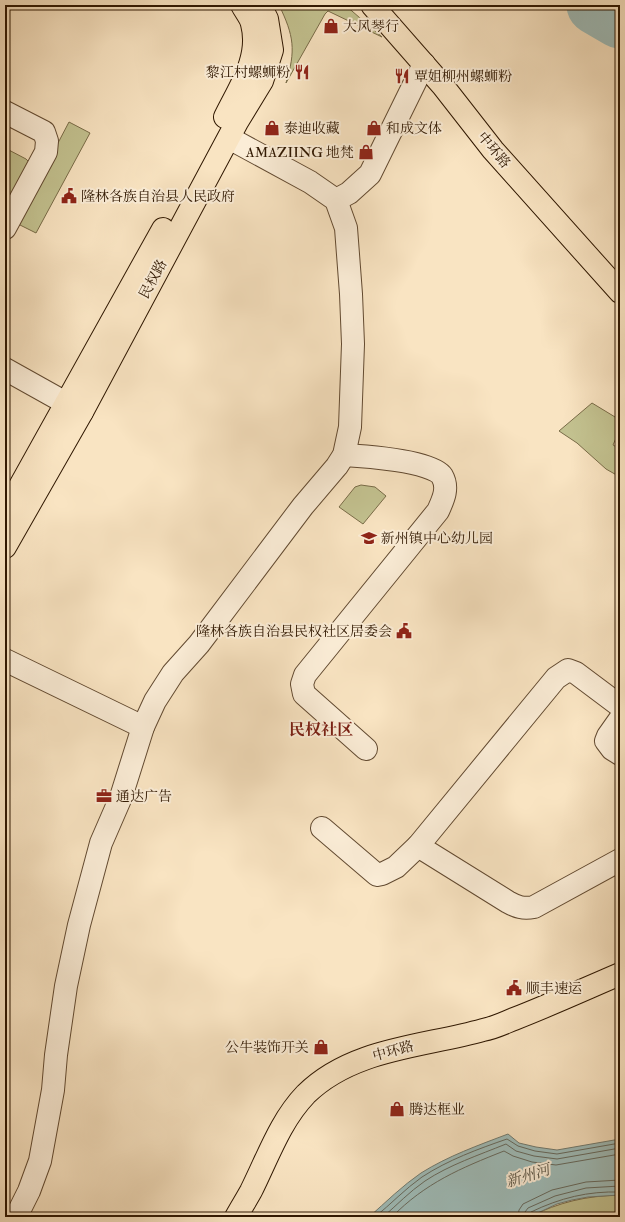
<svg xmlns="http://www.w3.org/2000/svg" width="625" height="1222" font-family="'IM FELL Double Pica','Noto Serif SC',serif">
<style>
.green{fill:#c3c290;stroke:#796c48}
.water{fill:#9fbdba;stroke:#727b70}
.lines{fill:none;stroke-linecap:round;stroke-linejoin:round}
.shore{stroke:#676a5e;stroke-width:1}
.river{stroke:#9fbdba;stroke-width:59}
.minor-casing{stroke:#624a31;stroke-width:24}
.major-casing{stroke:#2f1701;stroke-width:24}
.minor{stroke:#fbedd7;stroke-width:22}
.major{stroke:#f9e4c2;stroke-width:22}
.labels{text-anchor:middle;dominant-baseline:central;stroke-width:4;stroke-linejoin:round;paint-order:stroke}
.poi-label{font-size:14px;fill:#2f1701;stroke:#fbedd7;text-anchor:start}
.street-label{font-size:14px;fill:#2f1701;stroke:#fbedd7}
.water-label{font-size:15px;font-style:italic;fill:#565142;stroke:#fbedd7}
.quarter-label{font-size:16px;font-weight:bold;fill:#7a1f14;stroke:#fbedd7}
</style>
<rect width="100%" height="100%" fill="#f9e4c2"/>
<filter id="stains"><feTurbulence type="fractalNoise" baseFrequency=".005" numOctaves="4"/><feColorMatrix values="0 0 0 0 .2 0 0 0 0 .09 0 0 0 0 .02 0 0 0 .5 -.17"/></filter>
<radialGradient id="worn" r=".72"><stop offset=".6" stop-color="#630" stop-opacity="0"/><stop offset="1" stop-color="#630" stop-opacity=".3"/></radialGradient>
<g class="green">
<path d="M279,5H345L382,37L328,11L325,14L286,83C296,50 294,36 279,5Z"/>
<path d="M69,122L90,133L36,233L16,223Z"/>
<path d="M5,148L26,159L29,162L5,215Z"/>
<path d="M592,403L620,420V429L613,445L620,449V477L606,469L577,443L559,431Z"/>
<path d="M361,485L375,487L386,496L363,524L339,507L355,487Z"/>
<path d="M620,1195V1217H529C560,1202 585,1196 620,1195Z"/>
</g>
<path class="water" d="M508,1134L519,1143L536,1147L557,1150L620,1139V1195L588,1197L572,1200L557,1204L529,1217H369C386,1202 402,1186 421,1173C448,1156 479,1145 508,1134Z"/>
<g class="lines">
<g class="shore">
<path d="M375,1217C391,1204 405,1189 422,1177C448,1160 478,1149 507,1139L518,1146L535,1151L557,1154L620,1143"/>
<path d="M383,1217C397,1205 409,1192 425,1181C449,1165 479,1155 506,1144L516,1151L534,1156L557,1159L620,1148"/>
<path d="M392,1217C425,1183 461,1168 504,1151L513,1156L532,1162L556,1165L620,1154"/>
<path d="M518,1217L519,1210L523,1204L552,1190L586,1182L620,1180"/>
<path d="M524,1217L525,1212L528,1208L555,1196L586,1188L620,1186"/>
<path d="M529,1217V1214L531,1212C560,1198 588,1191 620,1192"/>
</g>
<path class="river" d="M596,5L620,19"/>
<defs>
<g id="minor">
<path d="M5,112L44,132L47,141L46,152L5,228"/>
<path d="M336,200L349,193L370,174L424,64"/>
<path d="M5,369L82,412"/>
<path d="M344,455C362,456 433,461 442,476C449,488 443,500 438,511L305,675L302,684L304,694L366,749"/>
<path d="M5,660L143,727"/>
<path d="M620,719L608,736L606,741L612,749L620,754"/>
<path d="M322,828L377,875L382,874L396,867L418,846L556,678L568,670L576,673L620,706"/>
<path d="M418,846L508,902C517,907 523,909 534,907L620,860"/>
<path d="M16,1217L29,1191L40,1161L53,1090L56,1055L66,986L79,925L101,843L121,797L143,727L155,701L173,673L199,644L303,506L337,466L344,455L350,427L353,344L351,294L346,228L336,200L310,182L229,138"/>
</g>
<g id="major">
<path d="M372,5L443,86L493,150L620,292"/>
<path d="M225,117C239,88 261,58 252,24C251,18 245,11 242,5"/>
<path d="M5,513L163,229"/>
<path d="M5,547L82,412L237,122L262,81L272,50L267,19L260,5"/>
<path d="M236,1217C241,1208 246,1200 251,1191C268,1157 280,1121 306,1094C353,1048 423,1047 483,1030C494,1028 504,1023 514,1019C550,1005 585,989 620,974"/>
</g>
</defs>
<use href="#minor" class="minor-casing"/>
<use href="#major" class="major-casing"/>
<use href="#minor" class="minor"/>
<use href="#major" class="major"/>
</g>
<defs>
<symbol id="shop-bare" viewBox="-9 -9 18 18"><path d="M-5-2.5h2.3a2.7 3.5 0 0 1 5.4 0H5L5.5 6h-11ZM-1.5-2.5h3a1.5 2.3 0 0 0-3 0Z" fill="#8f2418" stroke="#fbedd7" stroke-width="2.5" paint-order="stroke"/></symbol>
<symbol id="restaurant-bare" viewBox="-9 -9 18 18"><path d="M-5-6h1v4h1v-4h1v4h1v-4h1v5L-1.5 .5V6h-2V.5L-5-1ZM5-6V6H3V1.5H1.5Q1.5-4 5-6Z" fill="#8f2418" stroke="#fbedd7" stroke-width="2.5" paint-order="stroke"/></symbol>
<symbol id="civic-bare" viewBox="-9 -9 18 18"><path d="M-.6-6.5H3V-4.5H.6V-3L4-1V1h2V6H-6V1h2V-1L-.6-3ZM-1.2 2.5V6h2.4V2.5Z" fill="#8f2418" stroke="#fbedd7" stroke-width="2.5" paint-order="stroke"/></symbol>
<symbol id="school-bare" viewBox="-9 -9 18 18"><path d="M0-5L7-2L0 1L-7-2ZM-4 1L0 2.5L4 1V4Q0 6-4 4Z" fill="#8f2418" stroke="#fbedd7" stroke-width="2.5" paint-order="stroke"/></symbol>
<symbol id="office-bare" viewBox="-9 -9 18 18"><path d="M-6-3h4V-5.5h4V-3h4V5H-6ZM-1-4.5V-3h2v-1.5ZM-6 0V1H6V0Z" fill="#8f2418" stroke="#fbedd7" stroke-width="2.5" paint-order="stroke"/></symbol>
</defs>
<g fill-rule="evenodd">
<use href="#shop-bare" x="320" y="15" width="22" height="22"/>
<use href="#restaurant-bare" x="291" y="61" width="22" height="22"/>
<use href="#restaurant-bare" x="391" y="65" width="22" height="22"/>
<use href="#shop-bare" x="261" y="117" width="22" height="22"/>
<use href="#shop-bare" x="363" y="117" width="22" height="22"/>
<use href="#shop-bare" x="355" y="141" width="22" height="22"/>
<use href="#civic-bare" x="58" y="185" width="22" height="22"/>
<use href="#school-bare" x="358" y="527" width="22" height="22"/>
<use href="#civic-bare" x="393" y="620" width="22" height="22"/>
<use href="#office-bare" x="93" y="785" width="22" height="22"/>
<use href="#civic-bare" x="503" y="977" width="22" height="22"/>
<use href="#shop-bare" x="310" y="1036" width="22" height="22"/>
<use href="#shop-bare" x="386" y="1098" width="22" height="22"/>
</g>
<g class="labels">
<g class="poi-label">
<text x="343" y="26">大风琴行</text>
<text x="290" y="72" text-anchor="end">黎江村螺蛳粉</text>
<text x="414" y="76">覃姐柳州螺蛳粉</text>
<text x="284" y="128">泰迪收藏</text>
<text x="386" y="128">和成文体</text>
<text x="354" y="152" text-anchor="end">AMAZIING 地梵</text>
<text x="81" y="196">隆林各族自治县人民政府</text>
<text x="381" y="538">新州镇中心幼儿园</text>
<text x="392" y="631" text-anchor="end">隆林各族自治县民权社区居委会</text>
<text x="116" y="796">通达广告</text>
<text x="526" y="988">顺丰速运</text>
<text x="309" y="1047" text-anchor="end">公牛装饰开关</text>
<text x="409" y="1109">腾达框业</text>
</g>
<g class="street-label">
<text transform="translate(494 150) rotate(50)">中环路</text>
<text transform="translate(153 279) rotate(-62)">民权路</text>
<text transform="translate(393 1051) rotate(-15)">中环路</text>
</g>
<g class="water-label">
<text transform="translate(528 1176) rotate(-17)">新州河</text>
</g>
<g class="quarter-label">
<text x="321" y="730">民权社区</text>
</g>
</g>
<rect width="625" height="1222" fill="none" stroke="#f9e4c2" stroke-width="20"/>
<rect x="6" y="6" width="613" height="1210" fill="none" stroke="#2f1701" stroke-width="2"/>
<rect x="10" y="10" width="605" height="1202" fill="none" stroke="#2f1701"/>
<rect width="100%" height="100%" filter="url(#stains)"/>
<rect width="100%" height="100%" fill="url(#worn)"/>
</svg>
